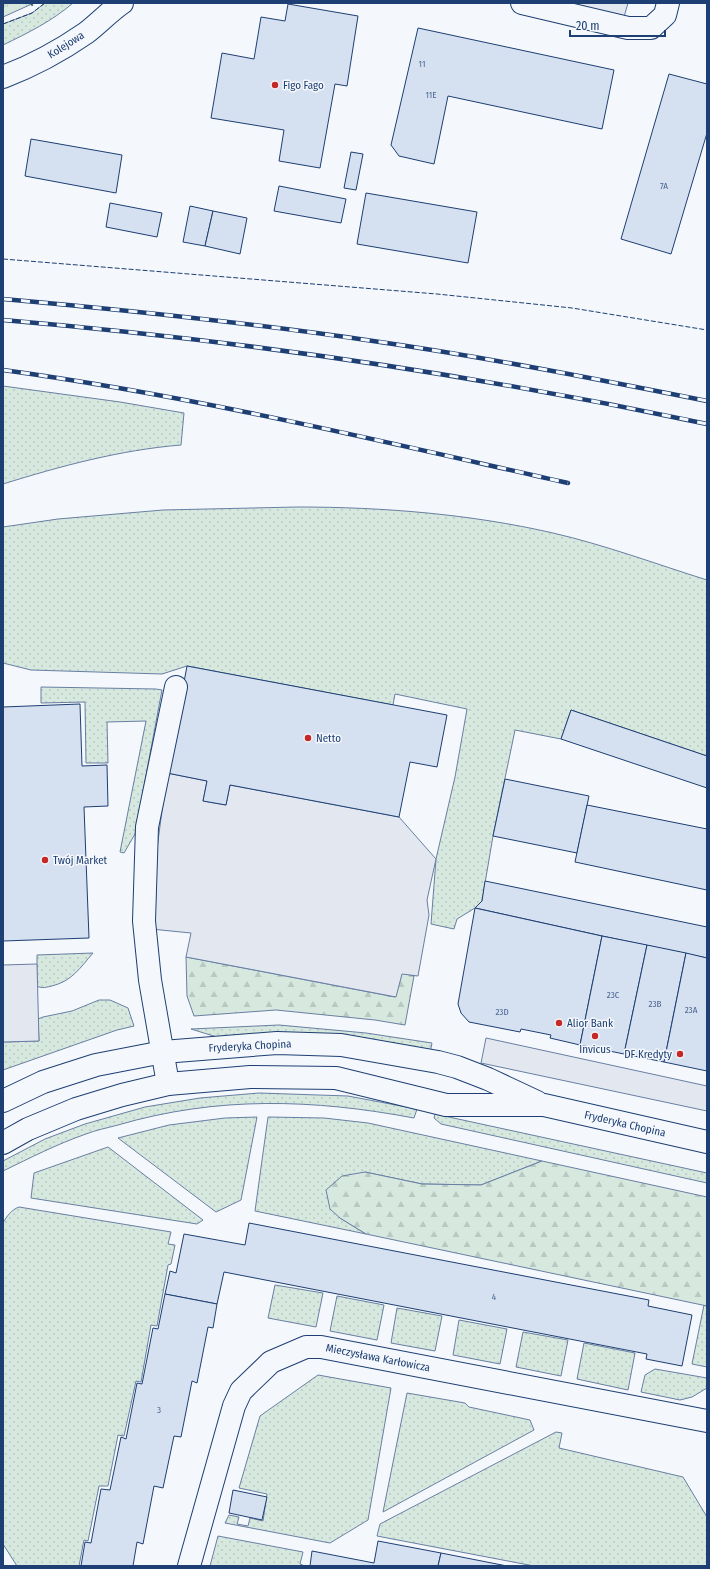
<svg xmlns="http://www.w3.org/2000/svg" width="710" height="1569" font-family="'Fira Sans Condensed',sans-serif">
<style>
.grass{fill:url(#grass-dots);stroke:#687fa3}
.forest{fill:url(#forest-firs);stroke:#687fa3}
.park{fill:url(#park-tufts);stroke:#687fa3}
.parking{fill:#e3e8f0;stroke:#687fa3}
.building{fill:#d5e0f0;stroke:#1d3f73}
.lines{fill:none;stroke-linecap:round;stroke-linejoin:round}
.minor-casing{stroke:#1d3f73;stroke-width:24}
.minor{stroke:#f4f7fb;stroke-width:22}
.rail-casing{stroke:#1d3f73;stroke-width:4.5}
.rail{stroke:#f4f7fb;stroke-width:3;stroke-dasharray:9;stroke-linecap:butt}
.hedge{stroke:#2c6c60;stroke-width:3;stroke-dasharray:2 3;stroke-linecap:butt}
.fence{stroke:#1d3f73;stroke-width:1;stroke-dasharray:5 2;stroke-linecap:butt}
.poi-dot{fill:#c62828;stroke:#f4f7fb;stroke-width:1.5}
.labels{text-anchor:middle;dominant-baseline:central;stroke-width:3;stroke-linejoin:round;paint-order:stroke}
.number-label{font-size:9px;fill:#4b6792}
.street-label{font-size:11px;fill:#1d3f73;stroke:#f4f7fb}
.poi-label{font-size:11px;fill:#1d3f73;stroke:#f4f7fb;text-anchor:start}
</style>
<defs>
<pattern id="grass-dots" width="8" height="8" patternUnits="userSpaceOnUse"><rect width="8" height="8" fill="#d7e8df"/><path d="M2 2h.1M6 6h.1" fill="none" stroke="#b8c8c3" stroke-width="1.8" stroke-linecap="round"/></pattern>
<pattern id="forest-firs" width="22" height="20" patternUnits="userSpaceOnUse"><rect width="22" height="20" fill="#d7e8df"/><path d="M5 1l3.5 6h-7zM16 11l3.5 6h-7z" fill="#b8c8c3"/></pattern>
<pattern id="park-tufts" width="24" height="20" patternUnits="userSpaceOnUse"><rect width="24" height="20" fill="#d7e8df"/><path d="M3 7l-1-3M5 7V3M7 7l1-3M15 17l-1-3M17 17v-4M19 17l1-3" fill="none" stroke="#b8c8c3"/></pattern>
</defs>
<rect width="100%" height="100%" fill="#f4f7fb"/>
<g class="grass">
<path d="M45,3H73C52,21 28,33 3,45V24L32,13Z"/>
<path d="M3,386L120,402L184,413L181,445C120,450 61,466 3,484Z"/>
<path d="M297,507C383,507 470,514 553,533C605,545 656,564 707,580V756L571,710L561,739L515,730L493,836L482,901L475,908L457,919L454,929L431,924L436,859L455,777L467,709L395,694L393,705L187,666L162,674L31,670L3,663V527L58,519L163,510Z"/>
<path d="M41,687L156,689L162,690L135,834L124,853L120,852L146,721L107,722L108,763H86L85,702L41,703Z"/>
<path d="M93,953C80,968 72,981 52,986C47,987 42,989 37,986V955Z"/>
<path d="M99,1000H110L128,1008L134,1026L117,1030L3,1070V1042L39,1041L38,1019L43,1017L72,1011Z"/>
<path d="M279,1025L366,1033L432,1043L430,1053L220,1038L191,1029Z"/>
<path d="M259,1093L348,1096L417,1109L414,1118C313,1099 217,1096 118,1125C107,1128 96,1130 86,1134C57,1144 30,1158 3,1171V1161L45,1139L85,1124L145,1107L200,1098Z"/>
<path d="M435,1114L707,1173V1183L441,1124L434,1118Z"/>
<path d="M257,1117L241,1200L216,1212L118,1138L169,1125L225,1118Z"/>
<path d="M268,1117L324,1118L368,1123L542,1161L481,1185L422,1184L365,1172L340,1218L366,1234L255,1211Z"/>
<path d="M108,1147L203,1220L197,1224L31,1198L34,1173Z"/>
<path d="M19,1207L171,1232L168,1244L175,1245L171,1264L168,1265L157,1326L151,1325L141,1382L136,1381L124,1436L118,1435L108,1486H99L88,1541L84,1540L79,1566H17L3,1544V1223C7,1216 11,1210 19,1207Z"/>
<path d="M275,1285L323,1293L316,1327L268,1318Z"/>
<path d="M337,1296L384,1305L377,1340L330,1331Z"/>
<path d="M704,1305L707,1306V1367L692,1364Z"/>
<path d="M397,1308L442,1316L435,1351L391,1343Z"/>
<path d="M459,1320L507,1329L500,1364L453,1355Z"/>
<path d="M523,1332L568,1340L561,1376L516,1367Z"/>
<path d="M584,1343L635,1353L628,1390L577,1379Z"/>
<path d="M655,1369L707,1378V1388L692,1397L680,1400L641,1392L645,1375Z"/>
<path d="M318,1375L391,1388L368,1520L330,1543L225,1523L229,1515L239,1517L237,1524L248,1526L250,1518L263,1521L267,1494L239,1488L260,1416Z"/>
<path d="M407,1393L465,1403L469,1407L530,1420L534,1430L383,1512Z"/>
<path d="M556,1432L562,1433L559,1448L683,1477L707,1517V1566H534L377,1536L380,1524Z"/>
<path d="M218,1536L303,1552L300,1564L305,1566H210Z"/>
</g>
<g class="forest">
<path d="M186,957L395,997L402,973L414,976L405,1025L375,1020L276,1010L194,1016L187,996Z"/>
<path d="M542,1161L707,1197V1306L366,1234L340,1218L330,1209L326,1190L342,1176L365,1172L422,1184L481,1185Z"/>
</g>
<path class="park" d="M3,3H34L3,17Z"/>
<g class="parking">
<path d="M562,3H628L624,17Z"/>
<path d="M167,773L207,781L203,801L226,805L230,785L399,817L436,859L427,900L429,915L418,976L402,974L396,997L186,957L191,933L151,929L153,879Z"/>
<path d="M37,964L39,1041L3,1042V965Z"/>
<path d="M486,1038L707,1086V1111L481,1063Z"/>
</g>
<g class="building">
<path d="M288,4L358,16L347,86L335,84L320,168L279,161L284,130L211,118L222,53L254,59L261,17L285,21Z"/>
<path d="M418,28L614,70L602,129L448,96L434,164L399,156L391,145Z"/>
<path d="M669,74L707,84V133L671,254L621,239Z"/>
<path d="M31,139L122,155L116,193L25,176Z"/>
<path d="M351,152L363,154L356,190L344,188Z"/>
<path d="M279,186L346,199L341,223L274,211Z"/>
<path d="M366,193L477,212L468,263L357,244Z"/>
<path d="M110,203L162,213L157,237L106,227Z"/>
<path d="M190,206L213,211L205,246L183,242Z"/>
<path d="M213,211L247,218L240,254L205,246Z"/>
<path d="M187,666L447,715L437,767L410,762L399,817L230,785L226,805L203,801L207,781L167,773Z"/>
<path d="M80,704L82,766L107,765L108,806L84,807L89,938L3,941V707Z"/>
<path d="M571,710L707,756V788L561,739Z"/>
<path d="M505,779L589,796L577,853L493,836Z"/>
<path d="M587,805L707,829V890L575,862Z"/>
<path d="M485,881L707,927V958L602,936L475,908L482,901Z"/>
<path d="M475,908L602,936L580,1045L550,1038L551,1035L521,1029L520,1032L469,1022L461,1013L458,1004Z"/>
<path d="M602,936L647,945L624,1054L580,1045Z"/>
<path d="M647,945L686,953L664,1062L624,1054Z"/>
<path d="M686,953L707,958V1071L664,1062Z"/>
<path d="M249,1223L649,1300L648,1306L692,1315L682,1366L646,1359L647,1354L224,1272L217,1304L165,1294L170,1271L176,1273L184,1234L245,1245Z"/>
<path d="M165,1294L217,1304L213,1328L208,1327L197,1383L192,1381L181,1437L174,1436L163,1488L154,1486L143,1544L137,1542L133,1566H81L85,1542L91,1543L101,1489L110,1490L121,1437L126,1439L137,1383L142,1384L153,1328L158,1329Z"/>
<path d="M233,1490L267,1497L262,1520L229,1513Z"/>
<path d="M378,1541L441,1553L438,1566H310L312,1551L374,1563Z"/>
<path d="M441,1553L507,1566H438Z"/>
</g>
<g class="lines">
<defs>
<g id="minor">
<path d="M522,3L628,28H651L665,15L668,3"/>
<path d="M3,77C32,66 60,51 86,33C98,24 109,12 122,3"/>
<path d="M168,1084L150,980L144,921L147,827L176,687"/>
<path d="M3,1101L43,1082L96,1065L163,1052L277,1043L341,1045L438,1062L457,1067L488,1079L537,1102"/>
<path d="M3,1143L28,1129L76,1109L122,1095L168,1084L250,1077L336,1078L446,1105H544L707,1142"/>
<path d="M189,1566L234,1406L241,1391L271,1362L306,1347H321L707,1421"/>
</g>
</defs>
<use href="#minor" class="minor-casing"/>
<use href="#minor" class="minor"/>
<defs>
<g id="rail">
<path d="M3,299C127,310 250,323 373,341C485,357 596,379 707,401"/>
<path d="M3,320C239,340 475,375 707,424"/>
<path d="M3,370C194,396 380,441 568,483"/>
</g>
</defs>
<use href="#rail" class="rail-casing"/>
<use href="#rail" class="rail"/>
<path class="hedge" d="M31,5L34,3"/>
<g class="fence">
<path d="M3,24L32,13L45,3"/>
<path d="M3,259L437,294L572,308L707,330"/>
</g>
</g>
<g class="poi-dot">
<circle cx="275" cy="85" r="4"/>
<circle cx="308" cy="738" r="4"/>
<circle cx="45" cy="860" r="4"/>
<circle cx="559" cy="1023" r="4"/>
<circle cx="595" cy="1036" r="4"/>
<circle cx="680" cy="1054" r="4"/>
</g>
<g class="labels">
<g class="number-label">
<text x="422" y="64">11</text>
<text x="431" y="95">11E</text>
<text x="664" y="186">7A</text>
<text x="613" y="995">23C</text>
<text x="655" y="1004">23B</text>
<text x="691" y="1010">23A</text>
<text x="502" y="1012">23D</text>
<text x="494" y="1297">4</text>
<text x="159" y="1410">3</text>
</g>
<g class="street-label">
<text transform="translate(66 45) rotate(-32)">Kolejowa</text>
<text transform="translate(250 1046) rotate(-3)">Fryderyka Chopina</text>
<text transform="translate(625 1124) rotate(13)">Fryderyka Chopina</text>
<text transform="translate(378 1358) rotate(11)">Mieczysława Karłowicza</text>
</g>
<g class="poi-label">
<text x="283" y="85">Figo Fago</text>
<text x="316" y="738">Netto</text>
<text x="53" y="860">Twój Market</text>
<text x="567" y="1023">Alior Bank</text>
<text x="595" y="1049" text-anchor="middle">Invicus</text>
<text x="672" y="1054" text-anchor="end">DF Kredyty</text>
</g>
</g>
<rect width="710" height="1569" fill="none" stroke="#1d3f73" stroke-width="8"/>
<path d="M570 30v6h95v-6" fill="none" stroke="#1d3f73" stroke-width="2"/>
<text x="576" y="30" font-size="12" fill="#1d3f73" stroke="#f4f7fb" stroke-width="3" paint-order="stroke">20 m</text>
</svg>
